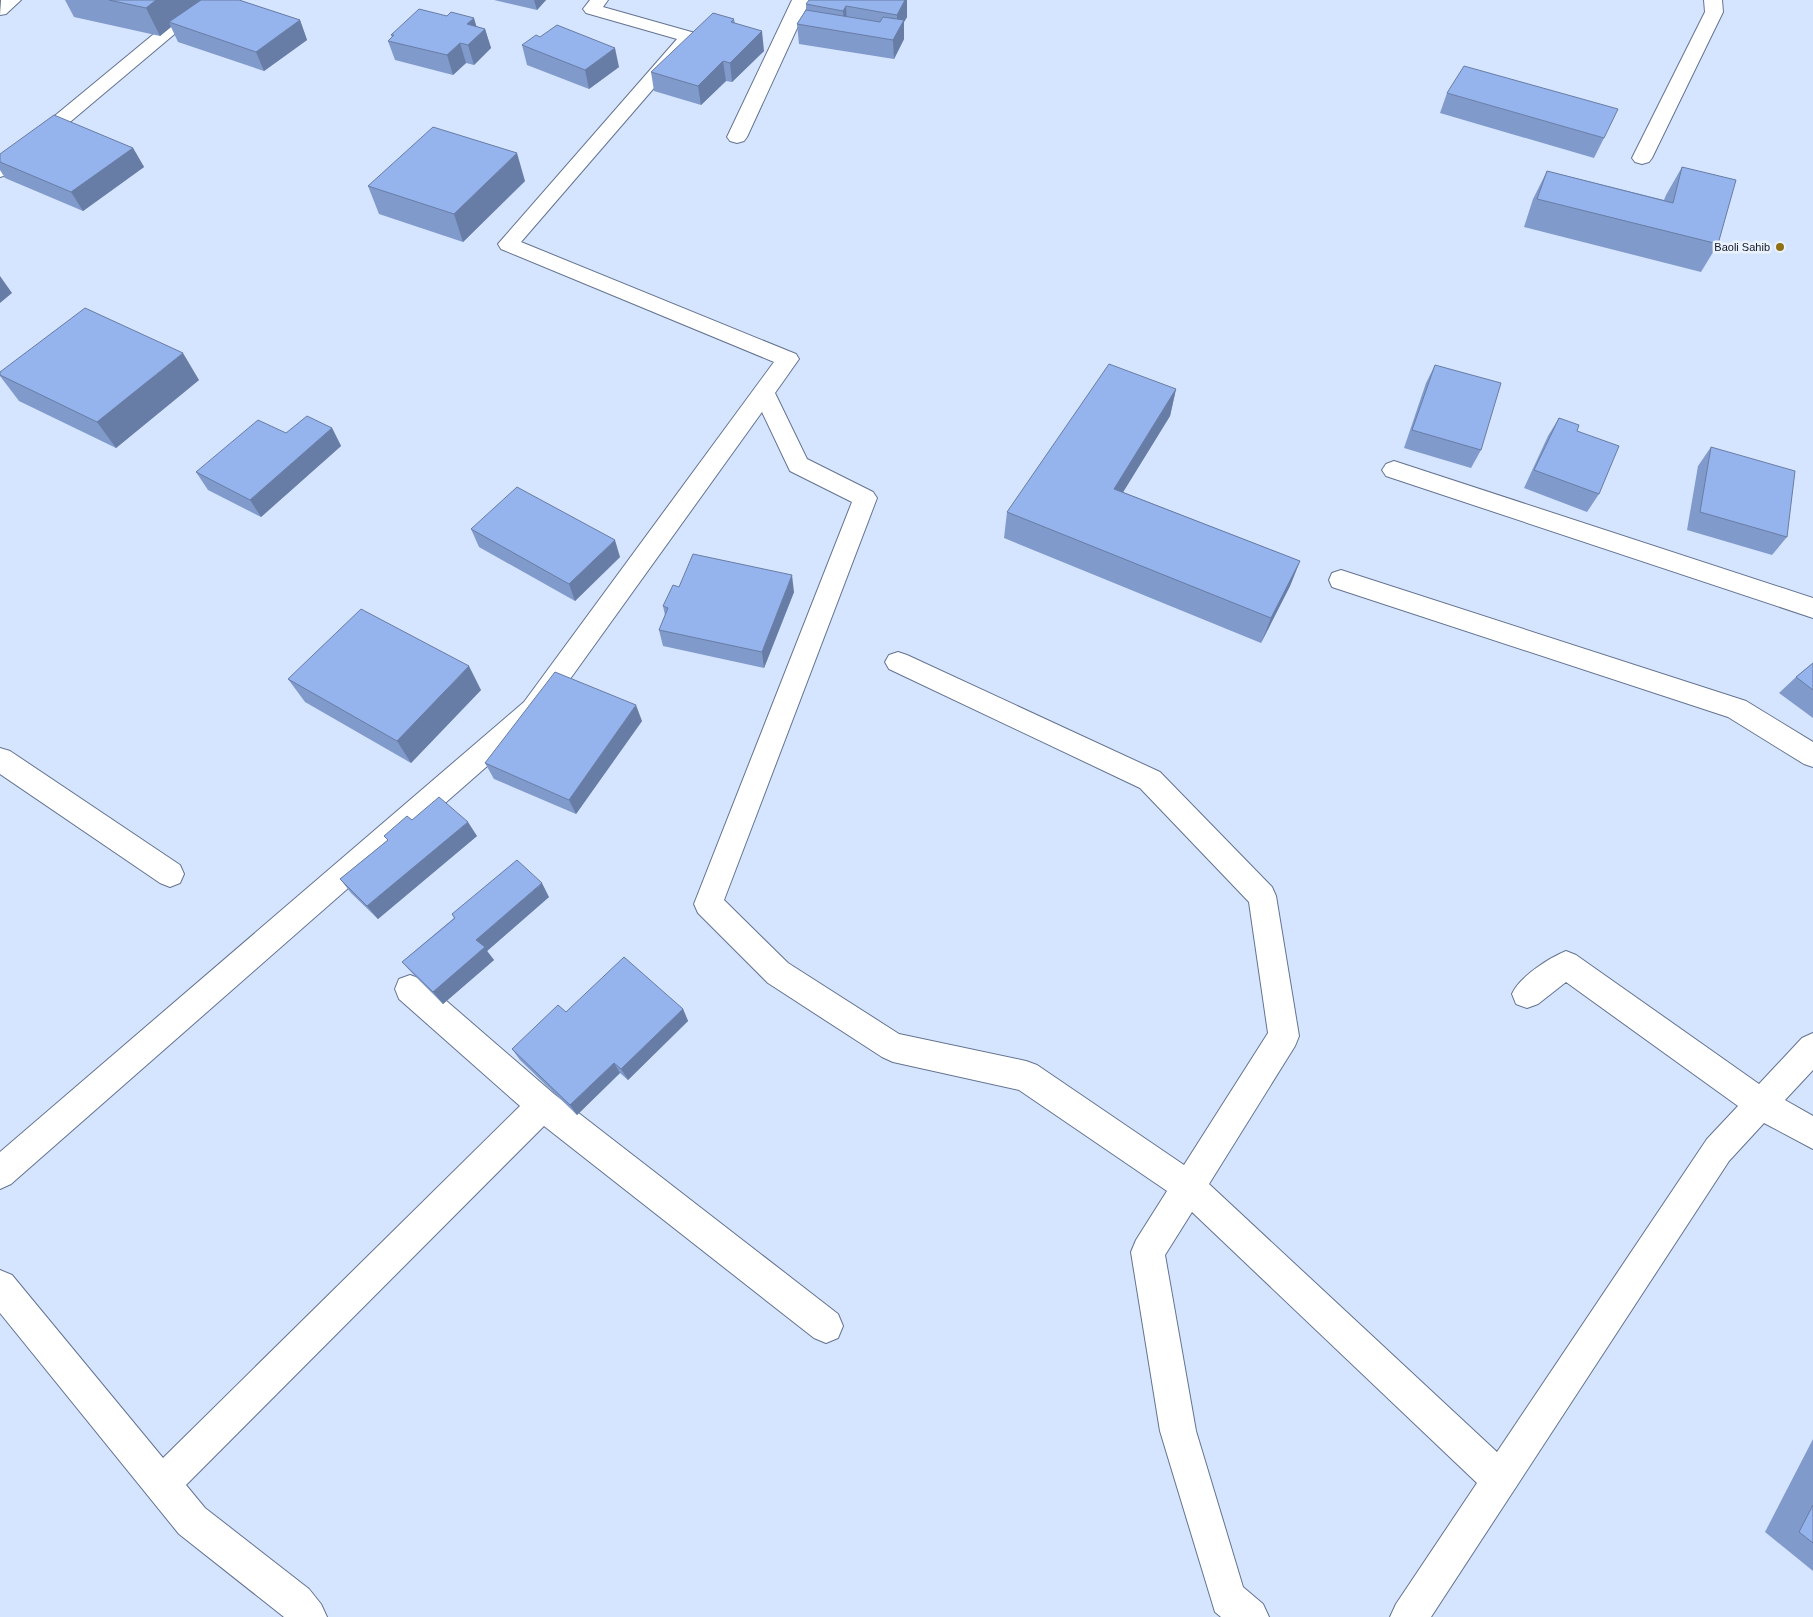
<svg xmlns="http://www.w3.org/2000/svg" width="1813" height="1617" font-family="Helvetica,sans-serif">
<style>
.lines{fill:none;stroke-linecap:round;stroke-linejoin:round}
.minor-casing{stroke:#637390;stroke-width:2}
.minor{fill:#fff;fill-rule:evenodd}
.wall{fill:#809acb}
.shaded-wall{fill:#687da5}
.building{fill:#95b3ec;stroke:#687da5}
.poi-dot{fill:#916f15;stroke:#eaf2ff;stroke-width:2}
.labels{text-anchor:middle;dominant-baseline:central;stroke-width:5;stroke-linejoin:round;paint-order:stroke}
.far-poi-label{font-size:11px;fill:#131924;stroke:#eaf2ff;text-anchor:end}
</style>
<rect width="100%" height="100%" fill="#d6e5ff"/>
<g class="lines">
<defs>
<g id="minor">
<path d="M1,0H21L6,14L0,15Z"/>
<path d="M195,0H215L7,175L0,177V161Z"/>
<path d="M590,0H608L603,7L695,33L698,37L521,242L796,354L799,359L775,393L807,459L873,492L877,498L724,900L788,963L899,1034L1026,1061L1037,1065L1184,1165L1268,1033L1249,902L1140,788L889,669L885,662L889,655L898,652L907,655L1160,772L1272,887L1276,896L1299,1036L1295,1046L1209,1184L1497,1452L1707,1139L1738,1106L1566,982L1538,1004L1527,1008L1516,1004L1512,994C1519,977 1549,958 1566,951L1576,955L1759,1084L1802,1038L1813,1033V1070L1785,1100L1813,1116V1149L1764,1123L1729,1161L1431,1617H1390L1396,1604L1477,1483L1192,1212L1165,1255L1196,1431L1243,1587L1263,1604L1269,1617H1221L1215,1612L1160,1431L1131,1252L1136,1240L1167,1191L1019,1090L893,1062L882,1057L768,983L698,913L694,904L852,502L790,471L762,412L542,718L11,1184L0,1189V1152L524,702L774,362L501,249L498,244L677,39L586,13L583,9Z"/>
<path d="M792,0H810L747,137L744,141L737,143L730,141L727,137Z"/>
<path d="M1704,0H1722L1723,12L1652,158L1649,162L1642,164L1635,162L1632,158L1705,12Z"/>
<path d="M1394,461L1813,598V618L1386,476L1382,470L1386,464Z"/>
<path d="M1341,570L1746,701L1813,742V767L1804,764L1728,717L1332,587L1329,580L1332,573Z"/>
<path d="M0,748L10,751L180,865L184,874L180,883L170,887L160,883L0,774Z"/>
<path d="M410,975L421,979L554,1094L838,1314L843,1326L838,1338L826,1343L814,1338L544,1126L186,1485L205,1508L309,1589L321,1604L327,1617H284L179,1534L0,1313V1270L12,1275L163,1458L520,1106L399,999L395,989L399,979Z"/>
</g>
</defs>
<use href="#minor" class="minor-casing"/>
<use href="#minor" class="minor"/>
</g>
<g class="wall">
<path d="M65,0H239L300,20L307,40L264,71L178,42L171,27L160,36L74,17Z"/>
<path d="M494,0H546L537,10Z"/>
<path d="M907,0V17L904,22V39L894,59L799,44L797,24L806,10V4Z"/>
<path d="M734,19L735,23L764,51L732,82L726,81L701,105L654,91L651,72Z"/>
<path d="M476,26L485,29L491,48L474,65L466,63L453,75L395,60L388,41L392,37L391,35Z"/>
<path d="M522,45L619,67L589,89L527,65Z"/>
<path d="M1447,93L1604,138L1594,158L1440,113Z"/>
<path d="M133,148L144,167L83,211L5,178L0,170V154Z"/>
<path d="M1682,167L1718,244L1701,272L1524,227L1533,199L1547,171L1664,200L1666,195Z"/>
<path d="M525,181L463,242L379,214L368,186Z"/>
<path d="M1435,365L1481,450L1471,468L1404,448L1426,383Z"/>
<path d="M0,372L199,380L116,448L19,401L0,376Z"/>
<path d="M1176,389L1170,416L1123,492L1300,561L1290,586L1261,643L1004,538L1007,512Z"/>
<path d="M1559,418L1577,431L1599,494L1587,512L1524,488L1548,436Z"/>
<path d="M332,428L341,446L261,517L208,490L196,472L286,433Z"/>
<path d="M1711,447L1787,537L1772,555L1687,530L1698,466Z"/>
<path d="M471,529L620,557L575,601L479,547Z"/>
<path d="M679,587L794,592L764,668L663,646L659,630L665,615L663,606Z"/>
<path d="M1813,663V718L1779,693L1796,677Z"/>
<path d="M288,679L481,690L411,763L305,702Z"/>
<path d="M642,721L576,814L494,779L485,763Z"/>
<path d="M412,820L477,836L378,919L351,893L340,879L388,840L384,836Z"/>
<path d="M549,897L487,951L494,960L443,1004L413,974L402,962L454,918L452,914Z"/>
<path d="M683,1009L688,1021L628,1080L620,1073L577,1115L520,1060L512,1049L566,1012Z"/>
<path d="M1813,1439V1571L1765,1532Z"/>
</g>
<g class="shaded-wall">
<path d="M156,0H203L169,22L171,27L160,36L146,8Z"/>
<path d="M534,0H546L537,10Z"/>
<path d="M905,0H907V17L904,22V39L894,59L893,40L897,32V15Z"/>
<path d="M846,6L847,25L844,30L843,11Z"/>
<path d="M474,18L479,35L485,29L491,48L474,65L468,45L467,24Z"/>
<path d="M300,20L307,40L264,71L256,52Z"/>
<path d="M762,31L764,51L732,82L730,63Z"/>
<path d="M460,43L466,63L453,75L447,55Z"/>
<path d="M615,48L619,67L589,89L585,70Z"/>
<path d="M723,61L726,81L701,105L698,86Z"/>
<path d="M133,148L144,167L83,211L71,192Z"/>
<path d="M517,153L525,181L463,242L454,214Z"/>
<path d="M0,276L12,293L0,303Z"/>
<path d="M183,353L199,380L116,448L97,422Z"/>
<path d="M1176,389L1170,416L1109,515L1114,489Z"/>
<path d="M332,428L341,446L261,517L250,500Z"/>
<path d="M615,540L620,557L575,601L569,584Z"/>
<path d="M1300,561L1290,586L1261,643L1271,618Z"/>
<path d="M792,575L794,592L764,668L762,652Z"/>
<path d="M469,666L481,690L411,763L397,741Z"/>
<path d="M636,705L642,721L576,814L569,800Z"/>
<path d="M468,822L477,836L378,919L367,906Z"/>
<path d="M542,883L549,897L487,951L494,960L443,1004L433,992L476,940Z"/>
<path d="M683,1009L688,1021L628,1080L621,1069Z"/>
<path d="M614,1063L620,1073L577,1115L570,1105Z"/>
</g>
<g class="building">
<path d="M109,0H156L146,8Z"/>
<path d="M201,0H239L300,20L256,52L169,22Z"/>
<path d="M809,0H905L897,15L846,6L843,11L806,4Z"/>
<path d="M419,9L447,16L451,12L474,18L467,24L485,29L468,45L460,43L447,55L388,41L394,35H391Z"/>
<path d="M806,10L880,22L883,17L904,20L893,40L797,24Z"/>
<path d="M713,13L734,19L731,22L762,31L730,63L723,61L698,86L651,72Z"/>
<path d="M557,25L615,48L585,70L522,45L536,35L540,37Z"/>
<path d="M1464,66L1618,109L1604,138L1447,93Z"/>
<path d="M54,115L133,148L71,192L0,162V154Z"/>
<path d="M433,127L517,153L454,214L368,186Z"/>
<path d="M1682,167L1736,180L1718,244L1537,199L1547,171L1673,203Z"/>
<path d="M85,308L183,353L97,422L0,375V372Z"/>
<path d="M1109,364L1176,389L1114,489L1300,561L1271,618L1007,512Z"/>
<path d="M1435,365L1501,383L1481,450L1412,430Z"/>
<path d="M307,416L332,428L250,500L196,472L258,420L286,433Z"/>
<path d="M1559,418L1579,425L1577,431L1619,446L1599,494L1534,470Z"/>
<path d="M1711,447L1795,471L1787,537L1700,512Z"/>
<path d="M517,487L615,540L569,584L471,529Z"/>
<path d="M693,554L792,575L762,652L659,630L668,608L663,606L673,585L679,587Z"/>
<path d="M361,609L469,666L397,741L288,679Z"/>
<path d="M1813,663V690L1796,677Z"/>
<path d="M555,672L636,705L569,800L485,763Z"/>
<path d="M439,797L468,822L367,906L340,879L388,840L384,836L407,816L412,820Z"/>
<path d="M517,860L542,883L476,940L485,947L433,992L402,962L455,918L452,914Z"/>
<path d="M624,957L683,1009L621,1069L614,1063L570,1105L512,1049L558,1005L566,1012Z"/>
<path d="M1813,1505V1543L1799,1532Z"/>
</g>
<circle class="poi-dot" cx="1780" cy="247" r="5"/>
<g class="labels">
<g class="far-poi-label">
<text x="1770" y="247">Baoli Sahib</text>
</g>
</g>
</svg>
